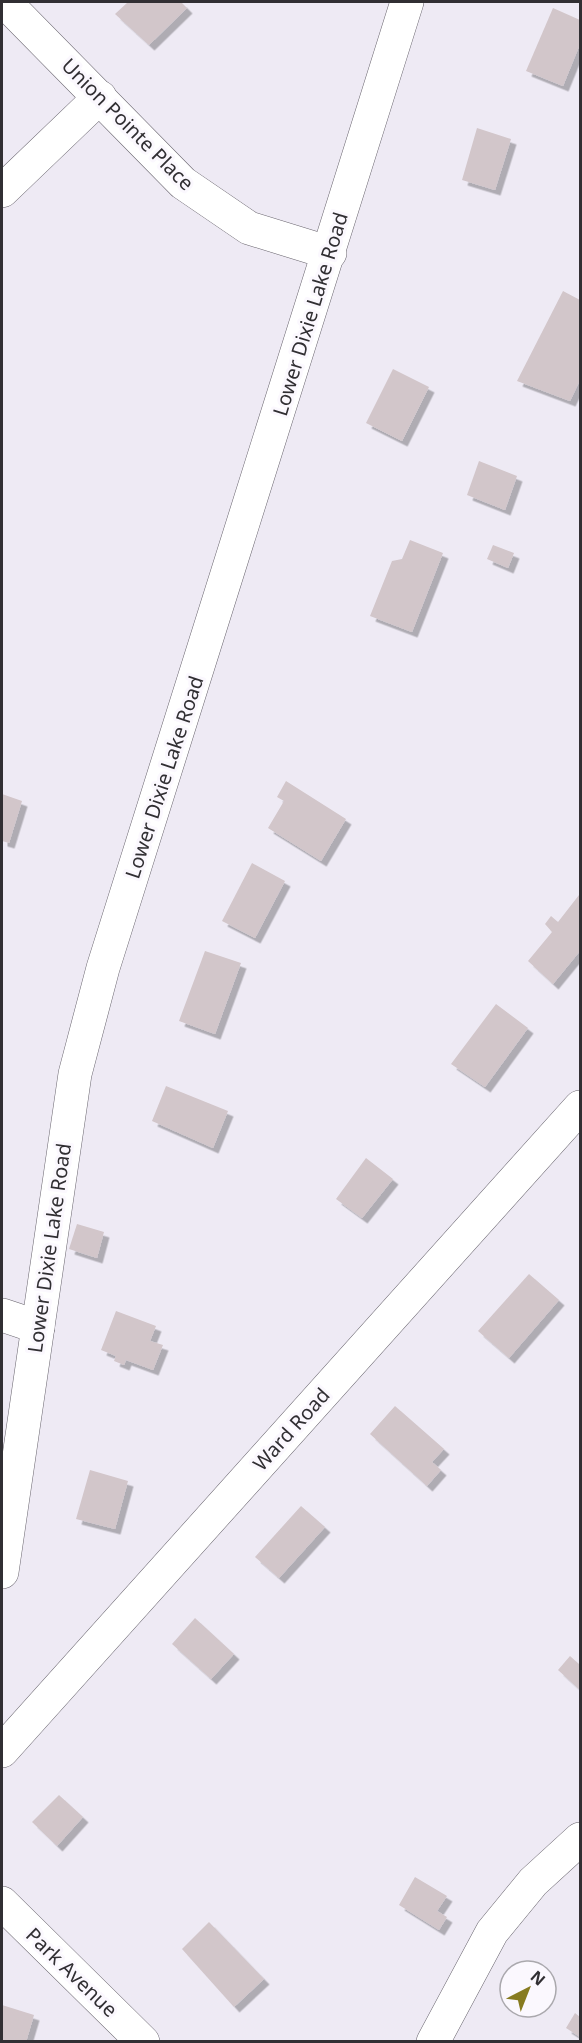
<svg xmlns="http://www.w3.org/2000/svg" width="582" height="2043" font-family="'Noto Sans',sans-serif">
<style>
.building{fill:#d2c6ca;filter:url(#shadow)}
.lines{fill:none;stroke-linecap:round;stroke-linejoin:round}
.minor-casing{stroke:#68646d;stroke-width:34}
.minor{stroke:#fff;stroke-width:33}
.labels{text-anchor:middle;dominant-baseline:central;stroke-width:6;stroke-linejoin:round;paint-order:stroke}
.street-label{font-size:20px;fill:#312f33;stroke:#fbf8fe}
</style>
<defs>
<filter id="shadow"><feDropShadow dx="5.5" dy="5.5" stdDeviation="0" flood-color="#0004"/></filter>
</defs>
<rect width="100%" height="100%" fill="#eeeaf4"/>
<g class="building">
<path d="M128,2H181L187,8L149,45L115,14Z"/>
<path d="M553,8L580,20V44L563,86L526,71Z"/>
<path d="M477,128L511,139L495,190L462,180Z"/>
<path d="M563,291L580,300V380L570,401L517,381Z"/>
<path d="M393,369L429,387L402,441L366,423Z"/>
<path d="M479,461L517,476L505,510L467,495Z"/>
<path d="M410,540L443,553L412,632L370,616L392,561L402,559Z"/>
<path d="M493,545L514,553L508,568L487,559Z"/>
<path d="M286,781L346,819L321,861L268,828L284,801L277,797Z"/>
<path d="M2,794L22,801L9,843L2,841Z"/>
<path d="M252,863L285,881L255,938L222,921Z"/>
<path d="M579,895L580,951L553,984L528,961L552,932L545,924L551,916L558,922Z"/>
<path d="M205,951L241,963L215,1034L179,1021Z"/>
<path d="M496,1004L528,1028L485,1087L451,1064Z"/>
<path d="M166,1086L228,1111L213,1148L152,1121Z"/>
<path d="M366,1158L393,1179L362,1218L336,1199Z"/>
<path d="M77,1224L104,1232L97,1258L69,1249Z"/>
<path d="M529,1274L559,1300L509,1358L478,1331Z"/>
<path d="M116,1311L156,1326L150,1341L163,1345L153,1370L126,1360L124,1365L114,1361L116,1356L101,1350Z"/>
<path d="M395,1406L444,1449L432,1462L441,1470L427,1486L370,1434Z"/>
<path d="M90,1470L128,1481L115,1529L76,1519Z"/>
<path d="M301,1506L325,1527L279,1578L255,1557Z"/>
<path d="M195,1618L234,1654L211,1679L172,1644Z"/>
<path d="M570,1656L580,1665V1690L558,1670Z"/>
<path d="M59,1795L83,1817L57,1846L32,1822Z"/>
<path d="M415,1877L447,1896L437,1911L447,1917L439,1930L399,1905Z"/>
<path d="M209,1922L264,1979L234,2007L182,1949Z"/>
<path d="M2,2005L34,2015L26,2042H2Z"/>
<path d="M575,2013L580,2017V2037L566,2028Z"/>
</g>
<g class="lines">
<defs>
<g id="minor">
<path d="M5,2L183,183L249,228L330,253"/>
<path d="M2,191L100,97"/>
<path d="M2,1315L38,1327"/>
<path d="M2,1572L75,1074L103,968L407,2"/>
<path d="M2,1751L580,1107"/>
<path d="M2,1903L143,2042"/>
<path d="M433,2042L492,1932L533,1882L580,1839"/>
</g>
</defs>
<use href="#minor" class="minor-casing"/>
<use href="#minor" class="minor"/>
</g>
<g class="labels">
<g class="street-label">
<text transform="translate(128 124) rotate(45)">Union Pointe Place</text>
<text transform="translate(310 314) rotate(-73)">Lower Dixie Lake Road</text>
<text transform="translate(164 777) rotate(-72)">Lower Dixie Lake Road</text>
<text transform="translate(49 1248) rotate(-82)">Lower Dixie Lake Road</text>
<text transform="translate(291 1429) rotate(-48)">Ward Road</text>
<text transform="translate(72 1972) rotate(44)">Park Avenue</text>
</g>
</g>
<rect width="582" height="2043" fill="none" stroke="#312f33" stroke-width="6"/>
<g transform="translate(528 1989) rotate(42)"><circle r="28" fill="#fbf8fe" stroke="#aaa8ad" stroke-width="1.5"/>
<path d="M0-4.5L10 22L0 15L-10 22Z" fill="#877b20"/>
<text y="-9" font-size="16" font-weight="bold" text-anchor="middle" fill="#312f33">N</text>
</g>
</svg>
